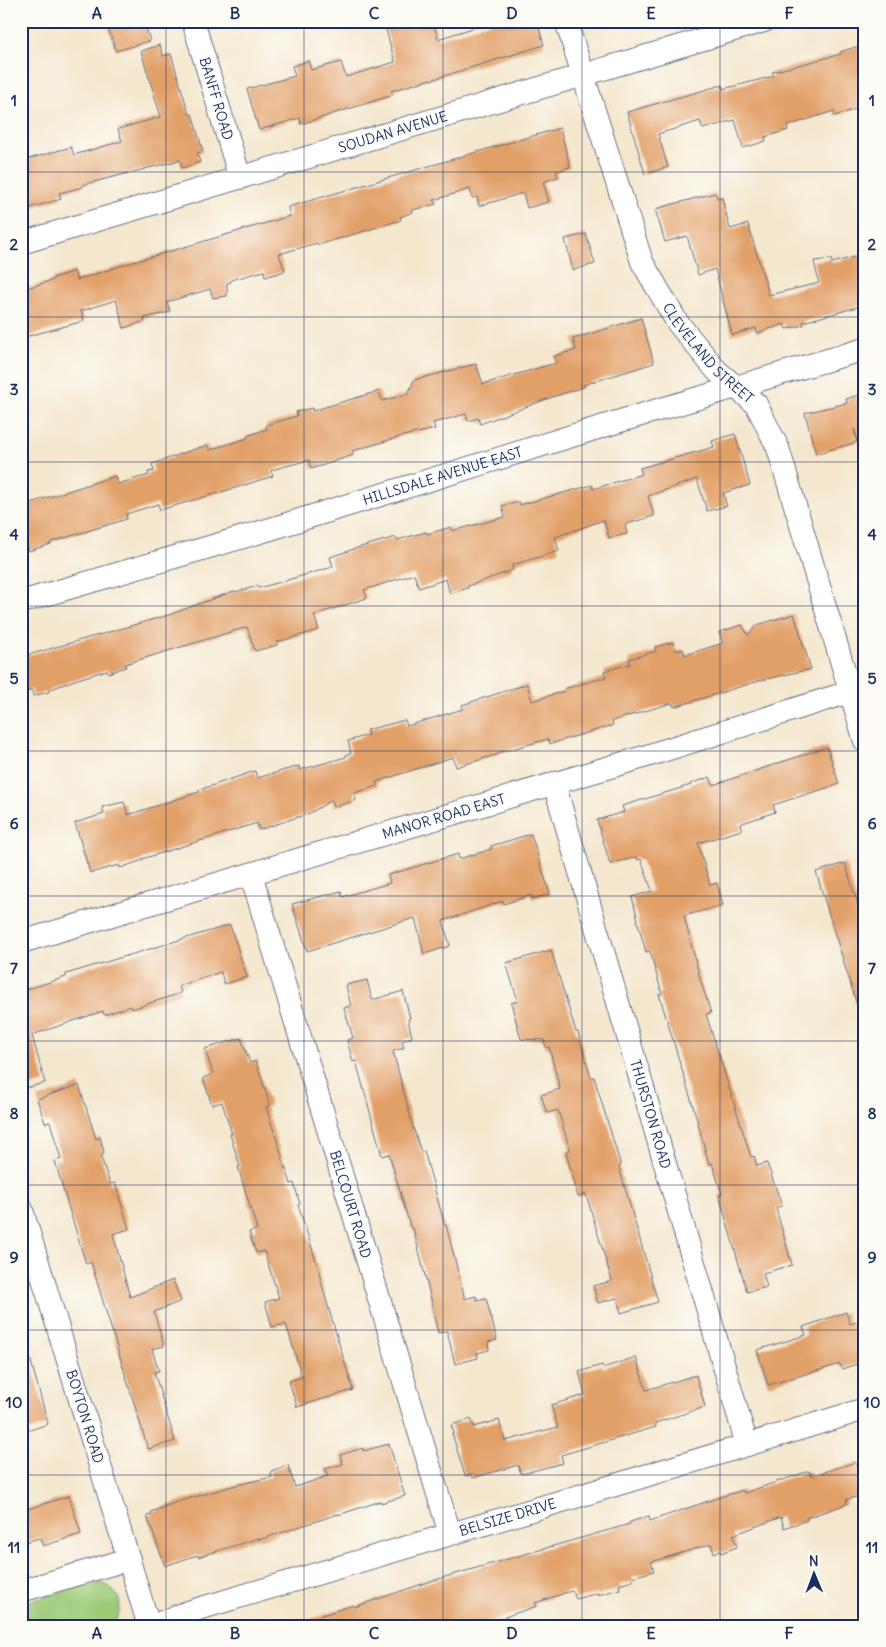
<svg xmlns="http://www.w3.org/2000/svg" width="886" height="1647" font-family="Delius,sans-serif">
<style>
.green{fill:#9dcb78;stroke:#5c7d6b}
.building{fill:#e2a069}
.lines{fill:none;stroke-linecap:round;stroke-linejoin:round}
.minor-casing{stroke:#676f85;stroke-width:24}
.minor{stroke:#fff;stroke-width:22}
.grid{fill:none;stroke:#1b2f5e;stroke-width:1;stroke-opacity:0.55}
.labels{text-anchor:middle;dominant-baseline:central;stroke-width:4;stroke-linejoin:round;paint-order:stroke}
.street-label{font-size:14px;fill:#1b2f5e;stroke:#fdfcf7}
.neatline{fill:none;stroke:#1b2f5e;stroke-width:2}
.grid-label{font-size:16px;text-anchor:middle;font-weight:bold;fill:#1b2f5e}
</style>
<rect width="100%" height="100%" fill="#fdfcf7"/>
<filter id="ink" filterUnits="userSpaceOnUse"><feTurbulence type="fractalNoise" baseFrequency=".02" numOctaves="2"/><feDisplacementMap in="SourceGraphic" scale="10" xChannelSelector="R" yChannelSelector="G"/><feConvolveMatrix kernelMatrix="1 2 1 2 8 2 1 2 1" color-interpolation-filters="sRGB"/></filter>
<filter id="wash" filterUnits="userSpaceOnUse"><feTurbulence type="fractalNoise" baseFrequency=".0096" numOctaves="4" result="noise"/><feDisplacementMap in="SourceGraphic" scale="20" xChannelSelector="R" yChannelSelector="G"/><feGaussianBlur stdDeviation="1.12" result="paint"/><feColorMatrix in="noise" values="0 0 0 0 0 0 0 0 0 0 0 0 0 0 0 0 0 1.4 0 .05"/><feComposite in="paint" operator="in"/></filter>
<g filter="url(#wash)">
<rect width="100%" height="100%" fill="#f4e7ce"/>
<path class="green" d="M101,1583C115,1589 124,1599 118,1616C117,1619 113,1623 111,1626H21V1604L87,1585Z"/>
<g id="blocks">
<g class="building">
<path d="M106,21H144L150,41L116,51Z"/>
<path d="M400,21H433L438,39L495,21H537L544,45L431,80V79L391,91L393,95L301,124L300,118L259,130L247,89L295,76L292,66L308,61L311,70L341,62L346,77L395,62L385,26Z"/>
<path d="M865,44V106L835,116L834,111L787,126L788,130L765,137L766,141L743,148L735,120L703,129L700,121L658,134L668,167L645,174L627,112L722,85L723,89L774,76L772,72L841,54L840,52Z"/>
<path d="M160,45L163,56L171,54L189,114H192L203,151L197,153L200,162L182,168L180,160L82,185L83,187L59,193L61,199L30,208L28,201L21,203V161L71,147L74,155L122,141L118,129L161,117L141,51Z"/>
<path d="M560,128L570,167L556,172L558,177L543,182L549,202L527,208L523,193L479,206L477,197L472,198L470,189L434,200L436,204L412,210L413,212L400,217L401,220L318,245L317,243L279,254L285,271L265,277L264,271L231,280V282L227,283V296L213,298L210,289L167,302L170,312L144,318L145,321L124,328L116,300L81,311L84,321L21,338V290L53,280V278L74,271L77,280L130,263L290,216L288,207Z"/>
<path d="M715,193L718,199L722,198L730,229L748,224L769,295L819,283L814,261L831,259L832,263L865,254V305L803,322L804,325L786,329L784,324L757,333L756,328L732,335L715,269L698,275L687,236L665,242L655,209Z"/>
<path d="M586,234L595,264L573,270L565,239Z"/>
<path d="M641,318L654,363L583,385L584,387L555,396L480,424L478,418L468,421L466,414L433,423L435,429L403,436L352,451L353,455L327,464L311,469L309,460L271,470L273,476L235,488L160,510L158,504L126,514L127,519L51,542V544L29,551L26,542L21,543V506L115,476L117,484L149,475L148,472L154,471L152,464L207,445L209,450L248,438L247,436L267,429L266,425L297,416L296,412L312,408V411L379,391L382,401L408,394L414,380L476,364L483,384L556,363L554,356L576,350L573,339Z"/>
<path d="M865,393V447H860L854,429L857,442L816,454L805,413L847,403L846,399Z"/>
<path d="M735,434L750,485L723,493L727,506L707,511L697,479L648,496L654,516L627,524L625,526L627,534L609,538L604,520L555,537L559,551L512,565L513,570L468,586V588L450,594L446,579L419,588L414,574L364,590L367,598L314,615L319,630L277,642L278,644L274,646L255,651L247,627L125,664L126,667L108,673L107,670L72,681L49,690V692L33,696L32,690L21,693V657L169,615L234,591L235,592L258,586L259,588L333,567L330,557L357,548L396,537L397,540L426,532L427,534L451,527L452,531L505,517L502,506L519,502L520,505L592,485L593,489L642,474L640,468L714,447L712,441Z"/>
<path d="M794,614L811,669L762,680L674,707L672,703L612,721L613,725L550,744L548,739L498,753L499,754L456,767L453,757L376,782L378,786L354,793L356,800L334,807L332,800L310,813L259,830L257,823L142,859L143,860L120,868L119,865L90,873L75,823L104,814L102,807L124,802L128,815L199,792V790L255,771L257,778L299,766L300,770L346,757V755L351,753L348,741L368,735L367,730L405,720L407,726L463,709L462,705L527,684L532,701L565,691L564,689L606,677L604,671L630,664L629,659L656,651L655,647L673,642L676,651L683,649L685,655L723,643L719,632L742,625L748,635L757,625Z"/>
<path d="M827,747L839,784L773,805L775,812L740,824L742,830L698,843L710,885L717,883L723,905L684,916L701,982L711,1013L706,1014L751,1157L754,1156L757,1166L767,1163L782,1206L776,1208L792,1265L763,1273L767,1287L747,1292L719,1195L722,1194L712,1163L709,1164L696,1116L659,994H662L650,951L646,952L637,920H638L632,897L652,891L641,859L638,860L637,857L610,864L597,820L624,812L622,806L691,785L690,784L710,777L713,785Z"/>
<path d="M531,834L550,894L532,899L531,895L504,904L503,901L443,921L450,946L424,954L415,918L307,951L292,904L341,891L342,897L390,883L388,875L458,854L459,859L492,849L491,846Z"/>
<path d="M845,863L865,927V1018H861L816,872Z"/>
<path d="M230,925L247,977L224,984L221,972L179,986L181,993L132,1009L131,1006L104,1015L103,1011L32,1035L45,1083L25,1088L21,1075V991L66,977V974Z"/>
<path d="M551,950L576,1032H578L591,1078L594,1077L621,1166L619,1167L658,1302L621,1313L617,1298L598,1303L593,1286L612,1281L586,1194L578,1197L566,1152L570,1150L558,1110L547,1113L541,1095L560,1089L549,1047L546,1048L544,1040L521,1039L511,1003L518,1001L506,963Z"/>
<path d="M367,980L372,1000L403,991L410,1018L408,1019L412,1037L402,1041L404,1048L393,1051L413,1127L421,1152L424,1151L445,1226L446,1225L465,1299L476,1296L477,1300L486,1298L497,1340L488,1342L489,1350L477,1353L478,1358L455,1364L447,1331L438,1333L432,1307H433L413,1228L411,1229L389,1154L382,1156L356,1061L353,1062L347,1040L353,1038L344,1008L351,1006L346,985Z"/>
<path d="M241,1038L250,1063L256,1061L270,1106L266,1107L291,1184L294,1183L300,1204L298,1205L320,1273H319L327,1303L353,1390L297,1407L289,1381L302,1377L286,1324L272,1327L265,1302L279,1298L264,1251L256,1253L249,1232L257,1229L238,1167H240L230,1134H232L222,1102L212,1105L203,1078L213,1074L205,1049Z"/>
<path d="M79,1085L96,1139L100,1137L104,1152L101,1157L110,1184L115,1183L129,1229L113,1234L130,1297L173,1280L181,1301L154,1312L164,1346L152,1349L159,1371L154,1372L175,1441L148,1449L91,1262L86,1264L63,1189L55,1161L61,1159L50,1122L45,1123L37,1099Z"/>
<path d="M846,1312L850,1324L865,1319V1361L842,1369L840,1364L768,1385L757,1350L806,1335L803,1327Z"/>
<path d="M26,1343L48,1424L21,1433V1344Z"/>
<path d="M636,1357L646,1390L696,1375L705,1407L655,1423L656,1427L561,1455L563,1463L521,1474L518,1465L473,1478L472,1474L465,1476L452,1433H454L451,1425L471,1419L474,1427L499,1420L505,1441L558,1427L551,1405L585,1395L579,1372L602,1365L603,1368Z"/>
<path d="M389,1444L405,1496L381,1503V1501L338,1515V1514L259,1540V1538L198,1557L197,1555L165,1566L147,1516L152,1515L151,1512L174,1503L236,1485L272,1477L271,1471L288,1465L295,1487L328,1476L325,1469L343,1464L340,1455L363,1448V1451Z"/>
<path d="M856,1462L858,1467L865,1465V1494L846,1500L847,1504L806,1518L807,1520L784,1528L781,1517L733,1535L737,1547L721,1553L720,1551L714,1553L711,1544L651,1562L654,1571L632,1577L633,1581L619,1585L620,1589L598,1595V1593L576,1599L573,1591L568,1592L535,1603L537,1606L478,1626H301V1622L353,1605L354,1607L431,1581L630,1524V1522L649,1516L650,1521L720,1497L743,1490L744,1493L809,1471L811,1476Z"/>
<path d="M69,1496L81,1534L43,1546L40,1538L21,1543V1511Z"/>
</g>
</g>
</g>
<g filter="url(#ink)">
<use href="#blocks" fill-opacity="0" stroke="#676f85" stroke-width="1"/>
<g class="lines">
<defs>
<g id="minor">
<path id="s1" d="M193,21L240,178"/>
<path id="s2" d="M566,21L642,262L677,322L717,371L756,404L778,448L865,741"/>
<path id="s3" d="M21,243L764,21"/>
<path id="s4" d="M21,602L264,531L617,422L865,349"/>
<path id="s5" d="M554,783L747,1445"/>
<path id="s6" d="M251,874L450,1534"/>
<path id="s7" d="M21,942L637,759L865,687"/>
<path id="s8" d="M21,1207L149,1626"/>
<path d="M21,1591L129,1559"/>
<path id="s9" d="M152,1626L188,1612L589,1493L865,1409"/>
</g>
</defs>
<use href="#minor" class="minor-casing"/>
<use href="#minor" class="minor"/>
</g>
</g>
<path class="grid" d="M166,21V1626M304,21V1626M443,21V1626M582,21V1626M720,21V1626M21,172H865M21,317H865M21,462H865M21,606H865M21,751H865M21,896H865M21,1041H865M21,1185H865M21,1330H865M21,1475H865"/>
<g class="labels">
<g class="street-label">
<text stroke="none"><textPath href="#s1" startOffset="81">BANFF ROAD</textPath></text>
<text stroke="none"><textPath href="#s3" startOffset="388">SOUDAN AVENUE</textPath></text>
<text stroke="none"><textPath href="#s2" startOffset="366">CLEVELAND STREET</textPath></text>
<text stroke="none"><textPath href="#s4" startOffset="440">HILLSDALE AVENUE EAST</textPath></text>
<text stroke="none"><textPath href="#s7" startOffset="441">MANOR ROAD EAST</textPath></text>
<text stroke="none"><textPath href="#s5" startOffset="345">THURSTON ROAD</textPath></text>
<text stroke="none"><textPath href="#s6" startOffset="345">BELCOURT ROAD</textPath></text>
<text stroke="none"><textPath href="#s8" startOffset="219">BOYTON ROAD</textPath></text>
<text stroke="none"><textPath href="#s9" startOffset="372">BELSIZE DRIVE</textPath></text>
</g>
</g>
<rect width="886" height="1647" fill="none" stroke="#fdfcf7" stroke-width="55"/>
<g transform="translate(814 1574) rotate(359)" stroke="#fdfcf7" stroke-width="4" paint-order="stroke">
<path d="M0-4L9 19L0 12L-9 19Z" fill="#1b2f5e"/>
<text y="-8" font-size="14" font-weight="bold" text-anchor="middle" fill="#1b2f5e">N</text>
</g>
<rect x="28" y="28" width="830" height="1592" class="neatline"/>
<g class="grid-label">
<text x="97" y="19">A</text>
<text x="235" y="19">B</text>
<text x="374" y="19">C</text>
<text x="512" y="19">D</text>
<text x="651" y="19">E</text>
<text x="789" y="19">F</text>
<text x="14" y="106">1</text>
<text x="872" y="106">1</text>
<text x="14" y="250">2</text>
<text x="872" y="250">2</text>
<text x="14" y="395">3</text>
<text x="872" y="395">3</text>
<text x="14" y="540">4</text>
<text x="872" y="540">4</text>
<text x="14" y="684">5</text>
<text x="872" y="684">5</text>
<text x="14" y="829">6</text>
<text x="872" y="829">6</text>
<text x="14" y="974">7</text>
<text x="872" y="974">7</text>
<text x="14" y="1119">8</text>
<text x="872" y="1119">8</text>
<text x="14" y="1263">9</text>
<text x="872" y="1263">9</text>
<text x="14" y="1408">10</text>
<text x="872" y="1408">10</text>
<text x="14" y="1553">11</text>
<text x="872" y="1553">11</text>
<text x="97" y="1639">A</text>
<text x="235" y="1639">B</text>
<text x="374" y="1639">C</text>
<text x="512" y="1639">D</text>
<text x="651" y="1639">E</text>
<text x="789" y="1639">F</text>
</g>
</svg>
